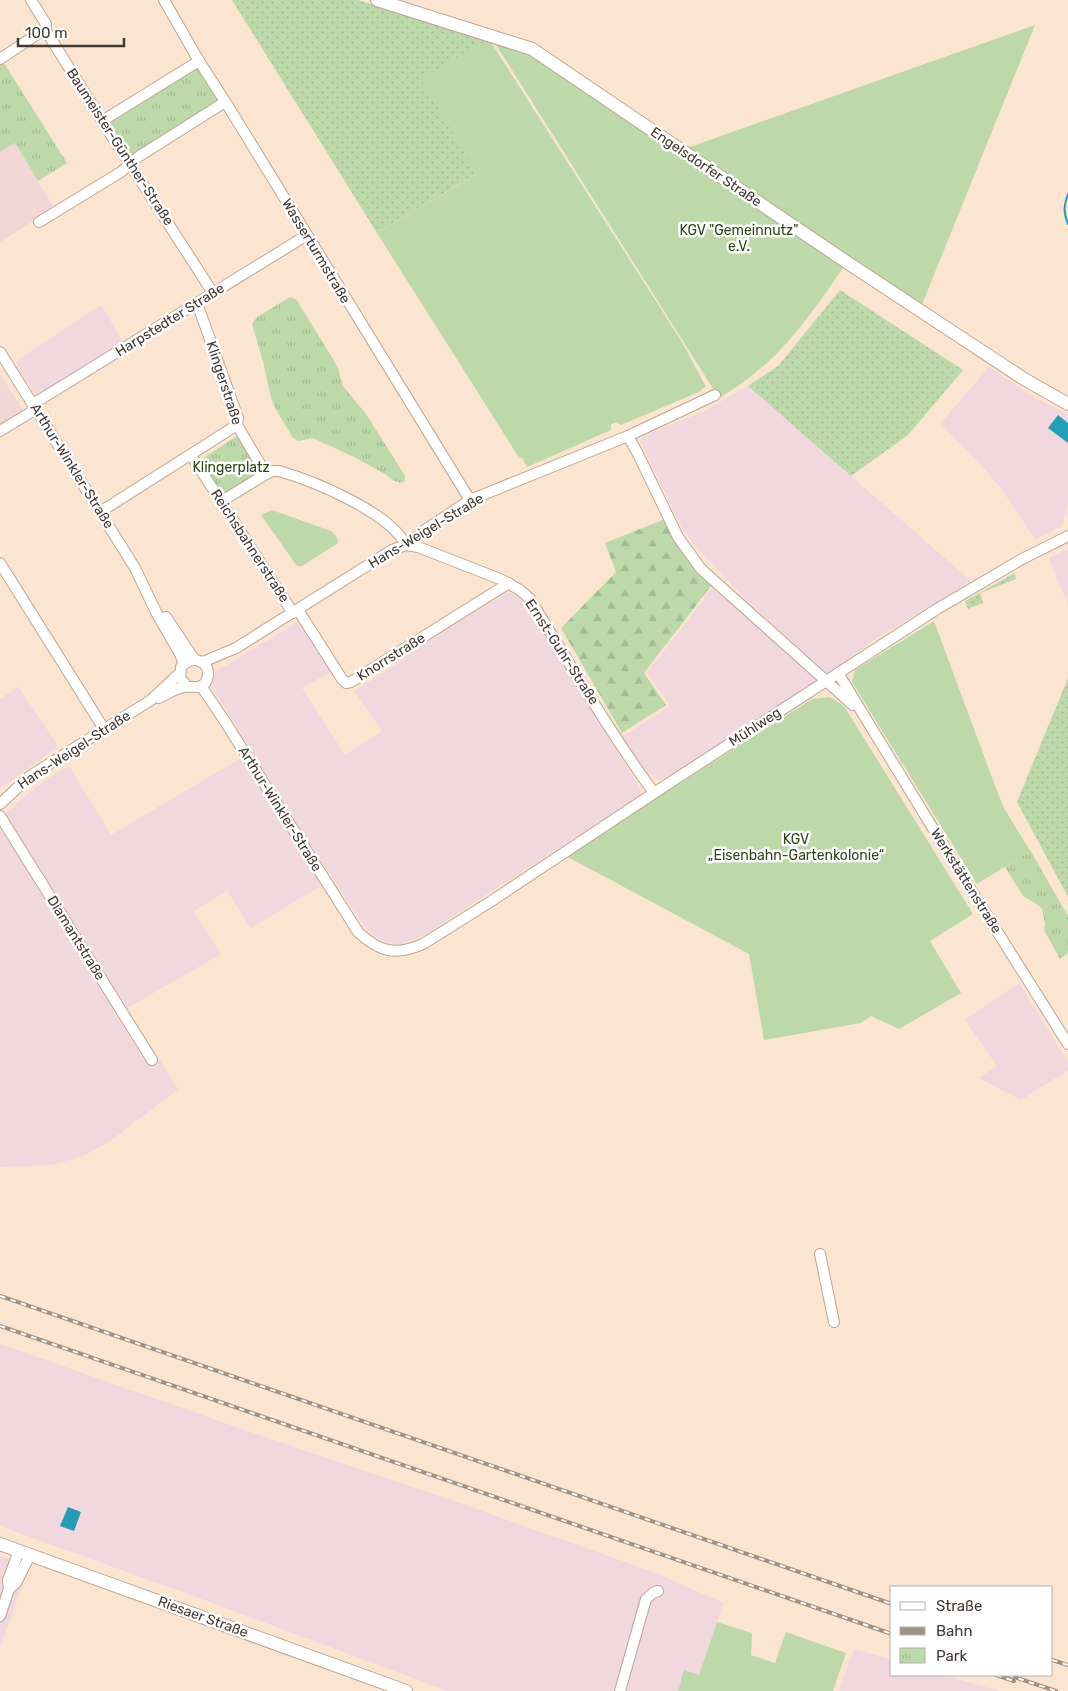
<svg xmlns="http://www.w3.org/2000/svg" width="1068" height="1691" font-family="Rubik,sans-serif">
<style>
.commercial{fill:#f1d7de}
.education{fill:#f2d7d6}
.grass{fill:url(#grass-dots)}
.forest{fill:url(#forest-firs)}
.park{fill:url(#park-tufts)}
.garden{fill:#bdd9aa}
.water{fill:#239eb6}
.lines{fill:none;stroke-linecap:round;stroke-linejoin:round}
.stream{stroke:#239eb6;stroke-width:2}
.minor-casing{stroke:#bca693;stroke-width:12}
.major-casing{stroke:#bca693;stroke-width:14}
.minor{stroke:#fff;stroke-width:10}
.major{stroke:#fff;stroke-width:12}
.rail-casing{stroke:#a19183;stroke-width:4}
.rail{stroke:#fff;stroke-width:2;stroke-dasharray:5.5;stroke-linecap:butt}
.labels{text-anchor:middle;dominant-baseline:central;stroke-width:5;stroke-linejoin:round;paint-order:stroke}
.street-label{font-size:14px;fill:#423931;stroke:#fff}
.park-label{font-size:14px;fill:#2d4716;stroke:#fff}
</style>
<defs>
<pattern id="grass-dots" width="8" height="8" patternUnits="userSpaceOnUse" patternTransform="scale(1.25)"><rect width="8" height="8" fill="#bdd9aa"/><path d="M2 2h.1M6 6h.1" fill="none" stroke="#a4bb93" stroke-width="1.8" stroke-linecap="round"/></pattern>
<pattern id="forest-firs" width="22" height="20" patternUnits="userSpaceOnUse" patternTransform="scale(1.25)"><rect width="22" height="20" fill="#bdd9aa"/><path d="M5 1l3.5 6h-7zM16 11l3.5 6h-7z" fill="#a4bb93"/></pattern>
<pattern id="park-tufts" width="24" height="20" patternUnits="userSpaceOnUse" patternTransform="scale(1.25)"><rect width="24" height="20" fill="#bdd9aa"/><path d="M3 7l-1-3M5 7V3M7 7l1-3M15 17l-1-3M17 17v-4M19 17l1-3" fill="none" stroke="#a4bb93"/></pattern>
</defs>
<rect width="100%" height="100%" fill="#fbe4d0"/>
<g class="commercial">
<path d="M101,305L123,342L37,397L15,362Z"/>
<path d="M989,367L1029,394L1068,415V504L1062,526L1035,539L1000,487L976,459L940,424Z"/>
<path d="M748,386L971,581L874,640L826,676L744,597L695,546L682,528L640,441L644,436L702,412Z"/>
<path d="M1068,549V605L1049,558Z"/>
<path d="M713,587L817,681L670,776L660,780L645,772L622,737L670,706L647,673Z"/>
<path d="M506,593L513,594L521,600L534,616L641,790L640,796L422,936L400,944L387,943L372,935L354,911L280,798L212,687L215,672L298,622L332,671L302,688L345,755L382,731L354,691L405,659L404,656Z"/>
<path d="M18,687L58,746L0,789V699Z"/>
<path d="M243,757L322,885L251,928L227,891L193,911L221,954L127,1008L5,813L45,780L69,766L111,835Z"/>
<path d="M0,821L141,1056L152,1048L178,1089L109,1142L85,1155L52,1165L0,1167Z"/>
<path d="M1019,983L1068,1062V1070L1021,1100L979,1078L997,1066L965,1020Z"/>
<path d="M0,1344L236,1427L465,1505L656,1573L723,1603L699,1675L684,1671L678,1691H448L199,1598L0,1526Z"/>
<path d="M0,1556L29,1567L0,1647Z"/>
<path d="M854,1649L892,1660V1675H944L999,1691H839Z"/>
</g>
<g class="education">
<path d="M15,143L54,208L0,242V152Z"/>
<path d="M0,374L26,415L0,431Z"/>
</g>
<g class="grass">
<path d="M232,0H358L457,30L492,44L547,132L377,233Z"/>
<path d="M840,290L963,370L908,435L851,476L748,386L778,366Z"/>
<path d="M1015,573L1016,579L980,593L983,603L968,609L965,601Z"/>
<path d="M1068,678V897L1017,802Z"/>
</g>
<path class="forest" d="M665,519C679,545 690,564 711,586L644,673L666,705L622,733L561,628L616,572L605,543Z"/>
<g class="park">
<path d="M2,60L67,163L38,181L15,143L0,152V62Z"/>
<path d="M198,68L219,102L132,156L110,122Z"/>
<path d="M290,297L296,299L333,359L338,368L343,386L366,414L405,476V481L402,483L394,481L385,474L354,457L313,438L298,441L293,438L274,406L270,394L264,365L252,324L257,317Z"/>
<path d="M237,436L262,474L224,498L200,460Z"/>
<path d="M1030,850L1068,916V953L1060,959L1044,930L1045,923L1042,909L1038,905L1023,896L1005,867Z"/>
</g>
<g class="garden">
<path d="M1035,25L921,307L845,265C807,320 778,364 719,398L493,40L526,51L676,152Z"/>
<path d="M486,41L492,44L682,342L706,387L701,389V391L621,425L617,422L611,424V430L527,467L523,459L518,456L377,233L477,174L421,79Z"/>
<path d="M272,510L331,531L337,537L338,543L302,566H297L261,515Z"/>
<path d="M934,621L997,791L1004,808L1030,851L977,884L852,682L855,670Z"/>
<path d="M830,697L844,706L973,914L930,941L961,993L899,1029L871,1016L861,1023L764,1040L749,954L566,856L812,699Z"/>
<path d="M717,1622L752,1633L751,1655L775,1663L786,1632L846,1653L833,1691H678L684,1670L699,1675Z"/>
</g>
<g class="water">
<path d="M1058,415L1068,423V443L1048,428Z"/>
<path d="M68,1507L81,1512L74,1531L60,1526Z"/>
</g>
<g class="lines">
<path class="stream" d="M1068,194C1064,205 1063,212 1068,224"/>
<defs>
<g id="minor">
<path d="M31,0L46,24L45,29L102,121L213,293"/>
<path d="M164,0L199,61L228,106L470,500"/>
<path d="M0,59L45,29"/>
<path d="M102,121L199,61"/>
<path d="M39,222L121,172L138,157L225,102"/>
<path d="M197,303L238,418L237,425L266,474L273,471H279C314,481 389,512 406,545"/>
<path d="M0,352L135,568L157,614L180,654L184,664"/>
<path d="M33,404L307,235"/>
<path d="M0,431L36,409"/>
<path d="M628,436L638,454L678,537L701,569L853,705"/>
<path d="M191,455L293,613"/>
<path d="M222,501L266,474"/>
<path d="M100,512L237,425"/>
<path d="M406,545L418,547L500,579L520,590L530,599C570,664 609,731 654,793"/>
<path d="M0,563L104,729"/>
<path d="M298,610L342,679L346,683L351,682L509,583"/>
<path d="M166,617L194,659"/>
<path d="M201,662L205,661L236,648L392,550L406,545L425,530L470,500L628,436L715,395"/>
<path d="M838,673L956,866L1068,1044"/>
<path d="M201,686L224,720L358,932C379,952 395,956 423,944L490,902L654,793L937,609L1022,559L1068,536"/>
<path d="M159,698C167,694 176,688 184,687C193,685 203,692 207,679C213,662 192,653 181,667L180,678L187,686"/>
<path d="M0,804L30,776L151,700L180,673"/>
<path d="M0,816L152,1060"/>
<path d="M820,1254L834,1322"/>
<path d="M9,1589L16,1583L30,1555"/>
<path d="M0,1616L9,1589L8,1580L19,1551"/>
<path d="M620,1691L646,1599L653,1593L658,1591"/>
</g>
<g id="major">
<path d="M377,0L532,49L848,263L1024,379L1068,404"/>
<path d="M0,1544L406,1691"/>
</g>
</defs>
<use href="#minor" class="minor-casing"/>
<use href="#major" class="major-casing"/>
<use href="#minor" class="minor"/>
<use href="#major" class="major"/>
<defs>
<g id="rail">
<path d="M0,1296L892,1604"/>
<path d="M0,1326L892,1634"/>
<path d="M1052,1660L1068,1665"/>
<path d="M996,1675L1014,1681"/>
<path d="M1008,1675L1056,1691"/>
</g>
</defs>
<use href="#rail" class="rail-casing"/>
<use href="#rail" class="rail"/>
</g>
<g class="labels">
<g class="street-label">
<text transform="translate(120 147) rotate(57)">Baumeister-Günther-Straße</text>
<text transform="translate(706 167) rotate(34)">Engelsdorfer Straße</text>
<text transform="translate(316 251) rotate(59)">Wasserturmstraße</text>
<text transform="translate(170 320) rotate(-32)">Harpstedter Straße</text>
<text transform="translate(224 383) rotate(72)">Klingerstraße</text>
<text transform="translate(72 466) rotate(58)">Arthur-Winkler-Straße</text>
<text transform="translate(426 531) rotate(-31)">Hans-Weigel-Straße</text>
<text transform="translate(250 546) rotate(57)">Reichsbahnerstraße</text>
<text transform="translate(562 652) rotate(57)">Ernst-Guhr-Straße</text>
<text transform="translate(391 657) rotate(-32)">Knorrstraße</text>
<text transform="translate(755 727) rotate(-33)">Mühlweg</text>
<text transform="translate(74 750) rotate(-33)">Hans-Weigel-Straße</text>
<text transform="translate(280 809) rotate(58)">Arthur-Winkler-Straße</text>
<text transform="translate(966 881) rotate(58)">Werkstättenstraße</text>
<text transform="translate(76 938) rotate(58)">Diamantstraße</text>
<text transform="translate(203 1617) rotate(20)">Riesaer Straße</text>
</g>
<g class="park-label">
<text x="739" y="230">KGV "Gemeinnutz"<tspan x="739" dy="16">e.V.</tspan></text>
<text x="231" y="467">Klingerplatz</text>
<text x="796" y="839">KGV<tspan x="796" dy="16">„Eisenbahn-Gartenkolonie“</tspan></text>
</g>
</g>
<rect x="890" y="1586" width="162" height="90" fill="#ffffff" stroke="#b3b0ad"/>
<rect x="900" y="1602" width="25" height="8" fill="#ffffff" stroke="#b3b0ad"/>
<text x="936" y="1611" font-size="15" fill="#423931">Straße</text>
<rect x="900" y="1627" width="25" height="8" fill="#a19183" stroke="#b3b0ad"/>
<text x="936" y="1636" font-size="15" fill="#423931">Bahn</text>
<rect x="900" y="1648" width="25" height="15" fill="url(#park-tufts)" stroke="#b3b0ad"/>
<text x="936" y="1661" font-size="15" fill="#423931">Park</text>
<path d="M18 38v8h106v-8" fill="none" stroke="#423931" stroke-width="2.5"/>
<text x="25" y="38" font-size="15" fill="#423931" stroke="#ffffff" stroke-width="4" paint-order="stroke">100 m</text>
</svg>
